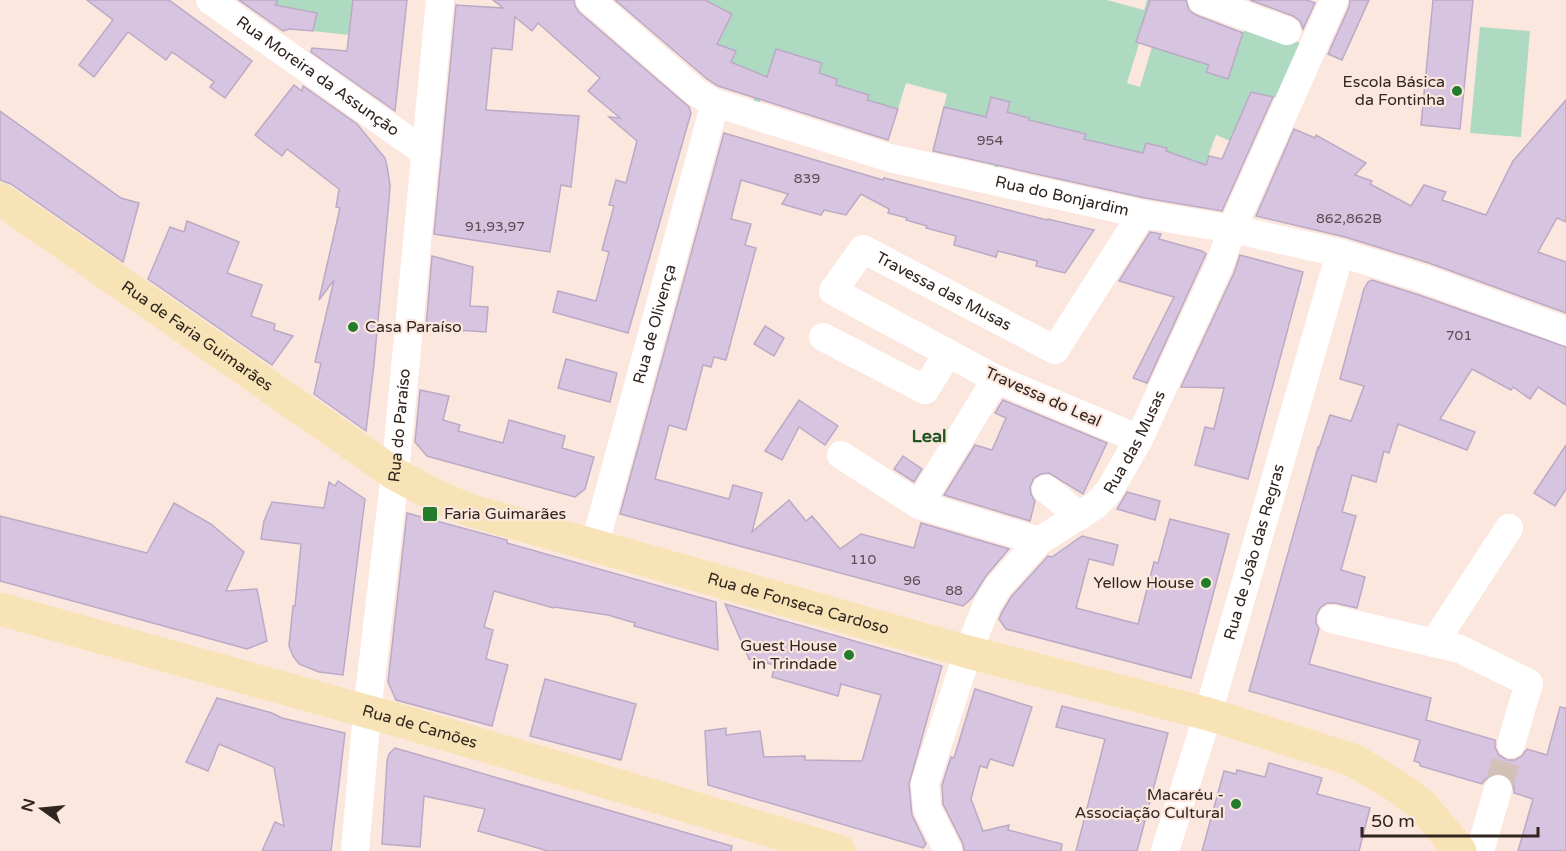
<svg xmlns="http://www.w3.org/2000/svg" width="1566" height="851" font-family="'Varela Round',sans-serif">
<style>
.green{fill:#aedac2}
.building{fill:#d6c4e1;stroke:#bbaac5;stroke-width:1.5}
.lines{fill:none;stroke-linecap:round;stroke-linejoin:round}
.minor-tunnel{stroke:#d3c0b8;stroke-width:28;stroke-dasharray:28 14;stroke-linecap:butt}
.minor{stroke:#fff;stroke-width:28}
.major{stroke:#f7e3b6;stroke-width:33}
.poi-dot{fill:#227c2b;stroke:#fce7de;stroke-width:2}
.labels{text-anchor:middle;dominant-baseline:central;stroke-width:4.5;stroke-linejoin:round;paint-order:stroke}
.number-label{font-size:14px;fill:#5a4d50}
.street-label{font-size:16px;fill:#31251f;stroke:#fce7de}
.poi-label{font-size:16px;fill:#31251f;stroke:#fce7de;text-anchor:end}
.neighbourhood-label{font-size:18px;font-weight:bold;fill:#205723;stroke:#fce7de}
</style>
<rect width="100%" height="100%" fill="#fce7de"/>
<g class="green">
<path d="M278,0H353L349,35L313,31L317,13L275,5Z"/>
<path d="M707,0H1107L1144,10L1147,0H1150L1136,42L1139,44L1127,83L1140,87L1152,47L1209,65L1207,72L1228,79L1246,25L1303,44L1276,98L1253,93L1230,141L1216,135L1204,168L1186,158L1166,151L1167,148L1146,143L1141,163L1081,155L1085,134L1021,151L1029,118L1011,113L997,169L994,168L1010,102L991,97L986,117L944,107L947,94L906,83L898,109L867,100L868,95L836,85L819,73L822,63L776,49L759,104L753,100L762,79L753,71L736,64L725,89L720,86L736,51L717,44L732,14L717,6L703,7Z"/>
<path d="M1480,27L1530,31L1521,137L1470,133Z"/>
</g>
<g class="building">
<path d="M87,0H169L252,61L225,98L210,87L214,82L172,52L166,60L128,32L94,77L79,65L113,20Z"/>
<path d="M239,0H278L275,5L317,13L313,31L289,29L283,31Z"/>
<path d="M353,0H407L395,111L311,52L312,48L347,51Z"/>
<path d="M493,0H574L575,6L579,12L689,107L691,113L628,333L553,312L558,291L596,301L609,252L602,250L614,206L609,205L616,180L626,183L637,141L609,117L620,118L588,91L600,78L538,23L532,31L515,17L512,50L492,48L486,110L579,116L571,187L561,185L550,252L434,234L456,5L503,8Z"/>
<path d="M615,0H705L732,14L717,44L736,51L731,62L767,77L776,49L822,63L819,73L837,79L836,85L869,95L867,100L898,109L888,140L718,86L707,79Z"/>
<path d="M1150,0H1186L1189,10L1196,15L1243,33L1228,79L1206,72L1209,65L1136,42Z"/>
<path d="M1250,0H1307L1315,3L1303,29L1300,21L1293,16Z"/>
<path d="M1350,0H1369L1342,60L1328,54L1349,7Z"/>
<path d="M1433,0H1473L1460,129L1421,125Z"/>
<path d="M294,85L302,91L303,86L357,124L385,158L387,166L390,185L389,200L374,364L366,431L314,394L321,363L315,362L334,280L319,300L340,208L336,207L339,189L287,149L282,156L255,135Z"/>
<path d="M1251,92L1273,97L1222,211L1145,198L933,151L944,107L986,117L991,97L1010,102L1007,112L1029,118V120L1086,134L1084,139L1143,153L1146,143L1167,148L1166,151L1206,165L1209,156L1222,159Z"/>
<path d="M1566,100V222L1557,218L1538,252L1566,262V313L1429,263L1345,237L1256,216L1294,129L1315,138L1316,135L1366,163L1355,175L1372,181L1370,184L1411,206L1424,185L1446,192L1442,200L1486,215L1513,161Z"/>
<path d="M0,111L121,198L139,203L123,262L11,184L0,180Z"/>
<path d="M724,133L883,180L884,178L1047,220L1048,219L1094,230L1065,273L1036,266L1037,261L998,251L996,257L954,245L956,236L926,228L927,226L906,220L907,218L888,213L889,209L861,194L846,215L824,210L821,215L782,204L788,194L741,180L731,219L751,224L745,245L756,248L726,360L714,357L711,367L703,365L686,430L669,425L655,479L729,499L733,485L762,493L752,532L789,500L806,521L812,516L840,549L861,534L914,548L921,523L1009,549L986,576L972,598L963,606L620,514Z"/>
<path d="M187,221L239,242L227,273L262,285L251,316L275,324L274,330L293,336L272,365L148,279L170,227L184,232Z"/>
<path d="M1150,232L1161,234L1159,239L1202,251L1206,254L1147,383L1133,378L1174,297L1119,281Z"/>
<path d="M1240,255L1303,272L1248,479L1195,465L1205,427L1214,429L1224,388L1181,387L1234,273Z"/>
<path d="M432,256L473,267L470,306L488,307L486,332L426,328Z"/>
<path d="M1372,280L1419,295L1566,347V405L1538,387L1530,399L1513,387L1511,390L1472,369L1440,419L1475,432L1467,450L1398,424L1389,453L1384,451L1376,482L1352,475L1342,512L1356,516L1341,570L1365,577L1357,608L1335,603H1327L1320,608L1316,616V623L1319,629L1309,664L1431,698L1426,720L1495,740V747L1499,755L1507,760H1515L1522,756L1527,749L1547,755L1560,707L1566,708V851H1518L1533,799L1514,793V785L1510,778L1503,773H1494L1486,778L1482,784L1420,766V763L1414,761L1420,740L1249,691L1318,447L1319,448L1330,415L1351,421L1364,386L1340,379L1364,289L1368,282Z"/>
<path d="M765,326L784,338L774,356L754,344Z"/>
<path d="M566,359L617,373L610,402L558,388Z"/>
<path d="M420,390L449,396L443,420L460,425L458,431L503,443L509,420L565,436L562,448L594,457L585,489L575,497L427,456L415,442Z"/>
<path d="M799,400L838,426L825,445L799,427L782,460L765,451Z"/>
<path d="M1003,400L1107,443L1083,494L1049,473L1041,474L1034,478L1030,487L1031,494L1035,501L1030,521L944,495L975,445L992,450L1006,418L995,413Z"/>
<path d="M1566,445V489L1555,506L1534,493Z"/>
<path d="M903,456L922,469L914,482L894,469Z"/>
<path d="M338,481L365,499L343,675L319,672L299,664L293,656L289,646L293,606H295L301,544L261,539L264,521L272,502L324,508L329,482L335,486Z"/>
<path d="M1127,492L1160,501L1155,520L1117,509Z"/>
<path d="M174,503L211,524L244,552L226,591L257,589L267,641L247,649L0,581V516L147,553Z"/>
<path d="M407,513L507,540V543L716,602L718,650L634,626L635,623L608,615L554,607L553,608L494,591L484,627L493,630L486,659L508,665L492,726L396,700L388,682Z"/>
<path d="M1170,519L1229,534L1191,678L1006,629L1001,622L999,619L1002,612L1011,597L1048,556L1052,557L1082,536L1118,545L1113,565L1089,559L1076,608L1138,624L1154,562L1158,563Z"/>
<path d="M725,604L942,666L909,784L912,815L926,844L923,848L708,785L705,731L726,728V735L760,731L764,757L805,756V760L862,761L881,695L841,684L838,696L772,677L775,665L749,659Z"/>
<path d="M545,679L636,704L621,760L530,736Z"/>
<path d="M975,689L1032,707L1013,766L990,759L987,768L980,766L971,799L983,831L1009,825L1008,830L1062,844L1061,851H964L963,844L943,804L942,785L951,757L954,758Z"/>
<path d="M217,698L272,713L282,718L345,733L331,851H262L275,822L284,826L274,767L219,744L208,771L186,762Z"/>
<path d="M1062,706L1168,733L1137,851H1076L1105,739L1056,727Z"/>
<path d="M395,748L732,846L731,851H548L478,831L485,809L424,796L420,847L382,844L387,761L389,754Z"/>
<path d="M1269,763L1322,778L1317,794L1370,808L1359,851H1202L1224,771L1236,774L1237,770L1265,777Z"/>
</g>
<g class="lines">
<path class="minor-tunnel" d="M1498,789L1511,744"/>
<g class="minor">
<path id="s1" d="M210,0L426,153"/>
<path id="s2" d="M590,0L697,93L715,103L890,158L1142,214L1232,229L1340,253L1424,279L1566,331"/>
<path d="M1202,0L1287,31"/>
<path d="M823,337L925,390L948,353"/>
<path id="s3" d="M1139,439L996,379L833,291L863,249L1055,350L1142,214"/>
<path d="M841,455L919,505L1039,541"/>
<path d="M1046,489L1080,516"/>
<path d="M919,505L996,379"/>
<path id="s4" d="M594,547L715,103"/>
<path d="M1332,619L1460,649L1529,683L1511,744"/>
<path d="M1434,643L1509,528"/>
<path id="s5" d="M355,851L367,712L395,474L440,0"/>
<path id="s6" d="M948,851L927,808L925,783L968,652L987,605L998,587L1039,541L1096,505L1109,491L1139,439L1219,266L1232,229L1334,0"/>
<path id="s7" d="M1165,851L1208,714L1340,253"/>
<path d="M1480,851L1498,789"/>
</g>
<g class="major">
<path id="s8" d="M0,199L395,474L436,496L469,510L968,652L1208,714L1353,760L1398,787L1422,805L1460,851"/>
<path id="s9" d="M0,609L401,721L839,851"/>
</g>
</g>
<g class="poi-dot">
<circle cx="1457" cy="91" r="6"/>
<circle cx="353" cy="327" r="6"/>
<rect x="422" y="506" width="16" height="16" rx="3"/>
<circle cx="1206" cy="583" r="6"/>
<circle cx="849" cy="655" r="6"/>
<circle cx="1236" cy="804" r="6"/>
</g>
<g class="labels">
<g class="number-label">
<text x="990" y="140">954</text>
<text x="807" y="178">839</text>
<text x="1349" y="218">862,862B</text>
<text x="495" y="226">91,93,97</text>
<text x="1459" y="335">701</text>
<text x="863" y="559">110</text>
<text x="912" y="580">96</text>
<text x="954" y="590">88</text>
</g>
<g class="street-label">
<text stroke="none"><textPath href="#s1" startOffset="132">Rua Moreira da Assunção</textPath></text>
<text stroke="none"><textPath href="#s2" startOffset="522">Rua do Bonjardim</textPath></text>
<text stroke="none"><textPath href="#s3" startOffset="483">Travessa das Musas</textPath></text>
<text stroke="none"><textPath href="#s4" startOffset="231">Rua de Olivença</textPath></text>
<text stroke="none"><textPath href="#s8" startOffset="240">Rua de Faria Guimarães</textPath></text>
<text transform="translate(1043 397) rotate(24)">Travessa do Leal</text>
<text stroke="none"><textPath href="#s5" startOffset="428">Rua do Paraíso</textPath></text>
<text stroke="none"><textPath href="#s6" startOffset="486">Rua das Musas</textPath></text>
<text stroke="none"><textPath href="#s7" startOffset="312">Rua de João das Regras</textPath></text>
<text stroke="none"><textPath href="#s8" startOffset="906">Rua de Fonseca Cardoso</textPath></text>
<text stroke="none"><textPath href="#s9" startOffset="436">Rua de Camões</textPath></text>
</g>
<g class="poi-label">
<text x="1445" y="82">Escola Básica<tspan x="1445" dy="18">da Fontinha</tspan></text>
<text x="365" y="327" text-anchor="start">Casa Paraíso</text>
<text x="444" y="514" text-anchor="start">Faria Guimarães</text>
<text x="1194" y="583">Yellow House</text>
<text x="837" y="646">Guest House<tspan x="837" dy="18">in Trindade</tspan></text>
<text x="1224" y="795">Macaréu -<tspan x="1224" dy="18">Associação Cultural</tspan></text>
</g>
<g class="neighbourhood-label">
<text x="929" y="436">Leal</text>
</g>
</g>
<g transform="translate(42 809) rotate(285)" stroke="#fce7de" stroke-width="4.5" paint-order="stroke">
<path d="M0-4.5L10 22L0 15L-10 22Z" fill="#31251f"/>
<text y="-9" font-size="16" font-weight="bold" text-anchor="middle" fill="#31251f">N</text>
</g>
<path d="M1362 827v9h176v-9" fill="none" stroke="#31251f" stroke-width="3"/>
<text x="1371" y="827" font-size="18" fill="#31251f" stroke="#fce7de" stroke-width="4.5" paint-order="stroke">50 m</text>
</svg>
